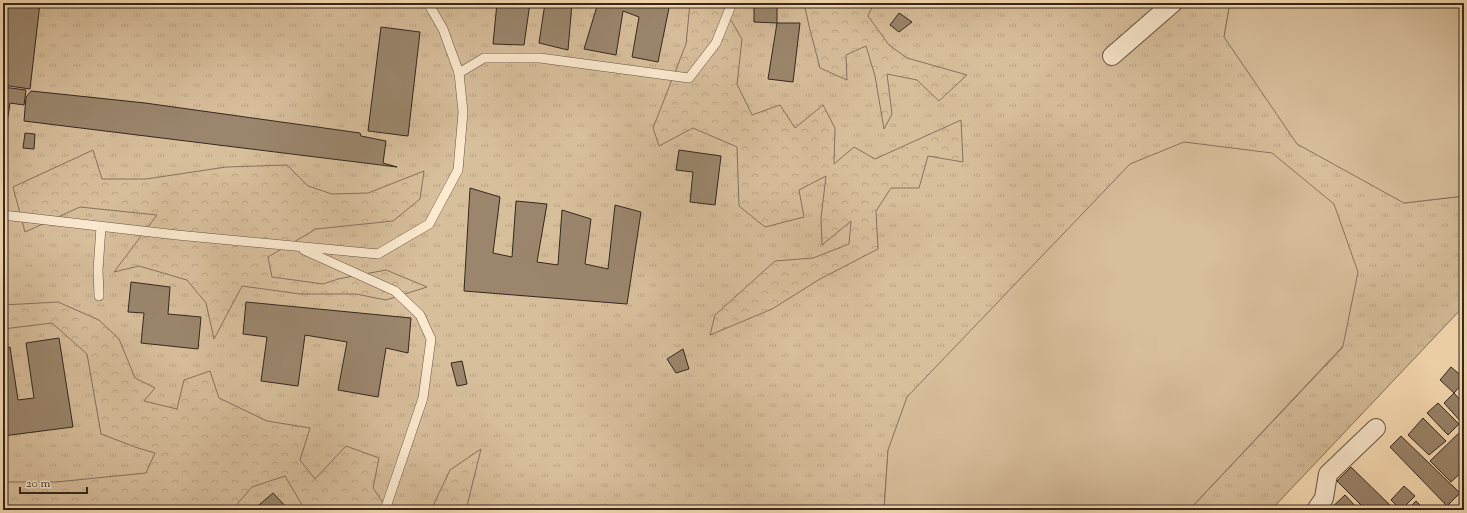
<svg xmlns="http://www.w3.org/2000/svg" width="1467" height="513" font-family="'Sorts Mill Goudy',serif">
<style>
.grass{fill:url(#grass-tufts);stroke:#86735d}
.forest{fill:url(#forest-crowns);stroke:#86735d}
.garden{fill:#d8bf9c;stroke:#86735d}
.building{fill:#9b866d;stroke:#34271e}
.lines{fill:none;stroke-linecap:round;stroke-linejoin:round}
.lane-casing{stroke:#654;stroke-width:10}
.street-casing{stroke:#654;stroke-width:20}
.lane{stroke:#fcead0;stroke-width:9}
.street{stroke:#fcead0;stroke-width:18}
</style>
<defs>
<pattern id="grass-tufts" width="24" height="20" patternUnits="userSpaceOnUse"><rect width="24" height="20" fill="#d8bf9c"/><path d="M3 7l-1-3M5 7V3M7 7l1-3M15 17l-1-3M17 17v-4M19 17l1-3" fill="none" stroke="#baa486"/></pattern>
<pattern id="forest-crowns" width="20" height="18" patternUnits="userSpaceOnUse"><rect width="20" height="18" fill="#d8bf9c"/><path d="M2 6a3 3 0 1 1 6 0M12 15a3 3 0 1 1 6 0" fill="none" stroke="#baa486"/></pattern>
</defs>
<rect width="100%" height="100%" fill="#fadeb6"/>
<filter id="stains"><feTurbulence type="fractalNoise" baseFrequency=".005" numOctaves="4"/><feColorMatrix values="0 0 0 0 .2 0 0 0 0 .09 0 0 0 0 .02 0 0 0 .5 -.17"/></filter>
<radialGradient id="worn" r=".72"><stop offset=".6" stop-color="#630" stop-opacity="0"/><stop offset="1" stop-color="#630" stop-opacity=".3"/></radialGradient>
<path class="grass" d="M3,3H1230L1224,37L1404,203L1464,196V306L1271,510H1189L1343,347L888,450L884,510H3Z"/>
<g class="forest">
<path d="M690,3H721L742,39L737,84L752,115L780,105L795,128L823,105L835,128L834,164L854,147L875,159L961,120L963,162L928,156L919,188H891L876,211L878,249L820,279L772,309L710,335L715,315L775,261L813,258L849,244L851,221L822,245L821,218L826,176L799,190L804,217L765,227L739,206L737,147L693,128L659,146L653,128L686,44Z"/>
<path d="M804,3H874L868,16L889,45L907,58L967,75L939,101L917,80L887,74L892,114L884,129L875,76L866,46L846,55L847,80L820,68L809,26Z"/>
<path d="M93,150L102,179H146L226,167L287,165L308,186L332,194L368,193L424,171L420,199L393,221L316,229L268,257L272,277L323,284L338,279L386,270L427,287L386,300L356,294H300L242,286L214,339L206,303L187,280L139,266L114,272L157,215L80,207L25,232L13,187Z"/>
<path d="M58,302L99,320L119,339L135,378L155,388L144,401L177,409L184,380L210,371L219,398L267,421L310,428L300,460L315,479L346,446L379,458L373,488L388,510H305L285,476L252,487L232,510H3V482H56L146,473L155,453L138,448L101,434L87,354L52,323L3,329V305Z"/>
<path d="M481,449L466,510H431L450,470Z"/>
</g>
<g class="garden">
<path d="M1230,3H1464V196L1404,203L1297,144L1224,37Z"/>
<path d="M1184,142L1272,153L1334,204L1358,272L1343,346L1189,510H884L888,450L907,397L1130,164Z"/>
</g>
<g class="building">
<path d="M3,3H40L30,89L3,85Z"/>
<path d="M348,3H378V7Z"/>
<path d="M497,3H530L524,45L493,44Z"/>
<path d="M545,3H572L568,50L539,43Z"/>
<path d="M598,3H670L658,62L632,57L639,17L623,11L616,55L584,49Z"/>
<path d="M754,3H777V23L754,22Z"/>
<path d="M899,13L912,22L899,32L890,25Z"/>
<path d="M777,23H800L793,82L768,79Z"/>
<path d="M381,27L420,32L408,136L368,131Z"/>
<path d="M3,87L26,90L24,105L10,103L7,123L3,122Z"/>
<path d="M31,91L145,103L360,133L361,136L386,141L383,163L397,167L24,121L26,97Z"/>
<path d="M25,133L35,134L34,149L23,148Z"/>
<path d="M679,150L721,156L715,205L690,202L693,172L676,170Z"/>
<path d="M470,188L500,197L493,253L512,257L516,201L547,204L537,262L558,265L562,210L591,219L585,264L608,269L615,205L641,212L627,304L464,291Z"/>
<path d="M131,282L170,287L168,314L201,317L198,349L141,343L144,313L128,312Z"/>
<path d="M246,302L411,318L408,353L386,348L378,397L338,390L347,342L305,335L298,386L261,381L267,337L243,334Z"/>
<path d="M59,338L73,427L3,436V348L10,347L18,400L34,398L26,343Z"/>
<path d="M683,349L689,369L676,373L667,359Z"/>
<path d="M462,361L467,384L457,386L451,363Z"/>
<path d="M1451,367L1464,378V382L1454,393L1440,380Z"/>
<path d="M1464,386V396L1459,391Z"/>
<path d="M1454,393L1464,404V423L1463,424L1444,403Z"/>
<path d="M1438,403L1459,424L1448,435L1427,413Z"/>
<path d="M1423,418L1446,441L1429,455L1408,435Z"/>
<path d="M1464,428V470L1451,482L1430,461Z"/>
<path d="M1401,436L1460,493L1447,506L1390,447Z"/>
<path d="M1351,467L1395,510H1366L1337,481Z"/>
<path d="M1464,475V486L1459,480Z"/>
<path d="M1404,486L1415,496L1401,510L1391,500Z"/>
<path d="M273,493L289,510H253Z"/>
<path d="M1345,495L1359,510H1329Z"/>
<path d="M1416,501L1425,510H1407Z"/>
</g>
<g class="lines">
<defs>
<g id="lane">
<path d="M459,73L484,58H540L689,78L716,43L732,3"/>
<path d="M3,215L177,235L378,254L429,224L458,170L463,112L459,73L443,29L428,3"/>
<path d="M304,250L395,291L420,315L431,339L423,398L385,510"/>
<path d="M99,296L98,270L101,227"/>
</g>
<g id="street">
<path d="M1112,56L1173,3"/>
<path d="M1316,510L1324,498L1328,474L1376,428"/>
</g>
</defs>
<use href="#lane" class="lane-casing"/>
<use href="#street" class="street-casing"/>
<use href="#lane" class="lane"/>
<use href="#street" class="street"/>
</g>
<rect width="1467" height="513" fill="none" stroke="#fadeb6" stroke-width="16"/>
<rect x="4" y="4" width="1459" height="505" fill="none" stroke="#34271e" stroke-width="2"/>
<rect x="8" y="8" width="1451" height="497" fill="none" stroke="#34271e"/>
<path d="M20 487v6h67v-6" fill="none" stroke="#34271e" stroke-width="2"/>
<text x="26" y="487" font-size="12" fill="#34271e" stroke="#fcead0" stroke-width="3" paint-order="stroke">20 m</text>
<rect width="100%" height="100%" filter="url(#stains)"/>
<rect width="100%" height="100%" fill="url(#worn)"/>
</svg>
